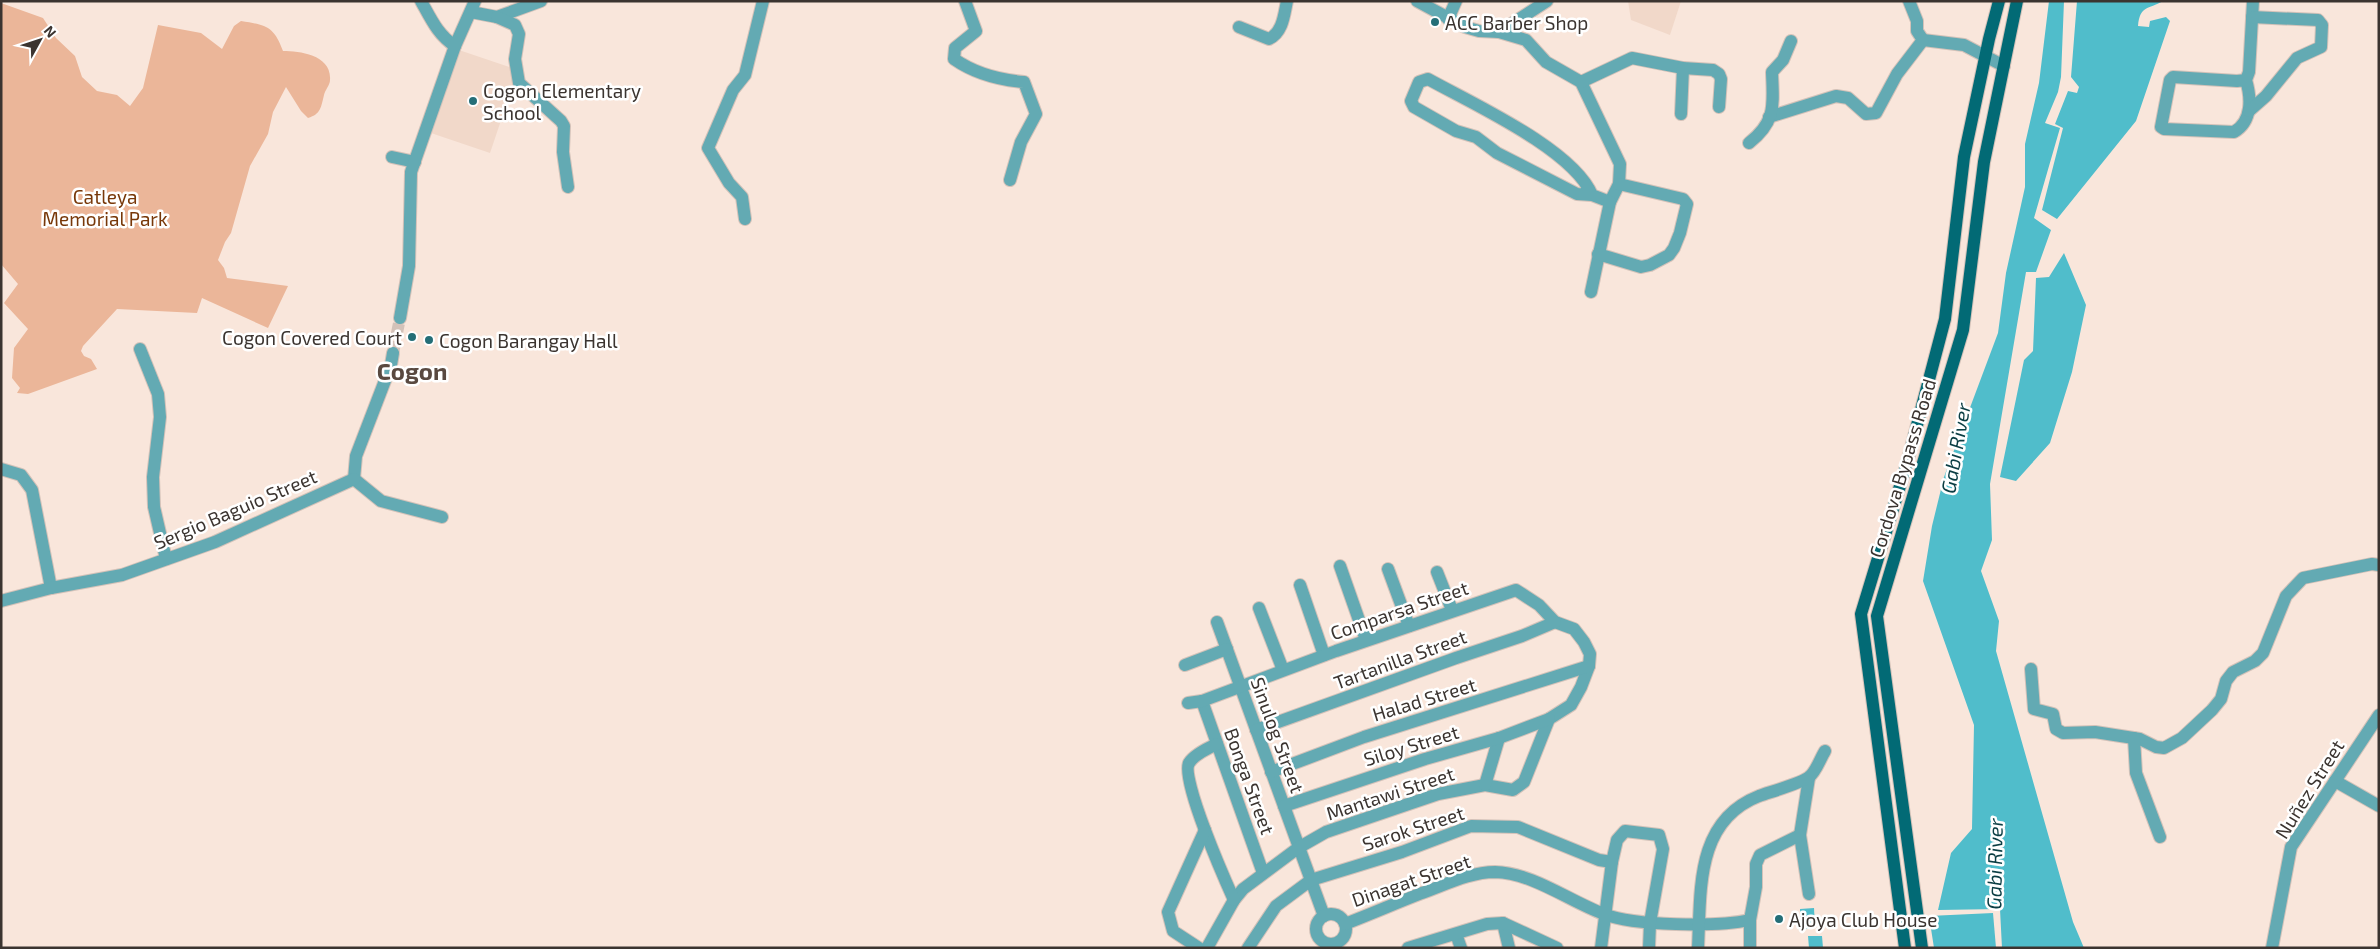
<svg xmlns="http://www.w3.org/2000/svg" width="2380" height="949" font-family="'Exo 2',sans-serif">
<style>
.built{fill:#f1d8c9}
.green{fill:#ebb699}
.water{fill:#50bdcb}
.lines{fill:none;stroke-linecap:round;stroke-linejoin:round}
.minor-tunnel{stroke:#d3c2b9;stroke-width:12;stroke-dasharray:12 6;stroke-linecap:butt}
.minor-casing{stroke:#d3c2b9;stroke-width:14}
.major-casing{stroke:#d3c2b9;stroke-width:14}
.minor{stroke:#63aab3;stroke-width:12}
.major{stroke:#026a75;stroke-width:12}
.poi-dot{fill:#246e77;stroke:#fff;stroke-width:2}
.labels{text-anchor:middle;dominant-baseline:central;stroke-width:5;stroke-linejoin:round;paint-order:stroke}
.poi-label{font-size:19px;fill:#3b3430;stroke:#fff;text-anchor:start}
.park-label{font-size:19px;fill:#783809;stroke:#fff}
.street-label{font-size:19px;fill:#3b3430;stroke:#fff}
.water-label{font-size:20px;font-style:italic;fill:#0b3e44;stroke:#fff}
.district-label{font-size:24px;font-weight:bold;fill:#594940;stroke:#fff}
</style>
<rect width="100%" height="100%" fill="#f9e6db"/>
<g class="built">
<path d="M1628,1H1681L1670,35L1631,20Z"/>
<path d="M456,49L518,70L490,153L428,132Z"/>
</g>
<path class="green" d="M1,3L43,18L56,38L75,56L82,77L97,91L117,95L130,106L143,88L158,25L201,33L222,49L234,26L241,21C266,25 274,26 283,51C300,51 332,55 330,80C330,85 325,90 324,95C321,107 321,114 308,118L301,111L286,87L273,112L268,134L250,166L231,233L225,242L218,260L224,268L227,278L288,286L268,328L202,298L197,313L117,309L83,346L81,351L84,356L91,359L97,369L28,394L17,393L20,388L12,378L14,348L28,329L4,303L18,284L1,264Z"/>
<g class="water">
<path d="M2049,1H2064L2061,77L2058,92L2045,123L2060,128L2034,218L2051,230L2036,272H2026L1990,484L1992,540L1981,571L1999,621L1996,651L2073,922L2084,948H2002L2000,909L1938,910L1951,853L1972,829L1974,725L1923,581L1932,526L1944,477L1998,333L2006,273L2025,187V144L2039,83Z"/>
<path d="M2077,1H2163C2148,10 2140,5 2138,26L2149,27L2150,21L2166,17L2170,21L2136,121L2057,219L2042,210L2063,128L2055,124L2068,91L2077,93L2079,87L2071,77Z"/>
<path d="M2064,253L2086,305L2072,372L2050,443L2016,481L2000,477L2024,360L2033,351L2036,278L2049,277Z"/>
<path d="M1814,908L1815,928L1801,929L1800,909Z"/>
<path d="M1993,913L1996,948H1934L1929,916Z"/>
<path d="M1808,936H1822L1823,948H1809Z"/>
</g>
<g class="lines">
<path class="minor-tunnel" d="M393,353L400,318"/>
<defs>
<g id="minor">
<path d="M421,1C431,19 438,35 455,46"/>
<path d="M965,1L976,31L955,48L954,59C974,73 1000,80 1024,82L1036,114L1021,142L1010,180"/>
<path d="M1417,1L1465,27L1479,31L1499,32L1526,40L1546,62L1581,82L1620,164L1619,184L1610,202L1591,292"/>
<path d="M471,12L497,17L541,1"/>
<path d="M497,17L515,25L519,34L515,59L519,83L561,121L564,126L563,152L568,187"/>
<path d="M1448,19L1456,1"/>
<path d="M1239,27L1269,39C1283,32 1284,15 1287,1"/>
<path d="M1499,32L1547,1"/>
<path d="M1923,40L1964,45L2004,66"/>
<path d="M2246,80L2237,81L2173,77L2170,80L2161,127L2164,129L2234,132C2253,121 2251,97 2246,80L2249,72L2253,1"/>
<path d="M1581,82L1632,58L1683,68L1713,70L1719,74L1721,79L1719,107"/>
<path d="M2249,111L2266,96L2297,58L2321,47L2322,25L2318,20L2252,17"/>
<path d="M1681,114L1683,68"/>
<path d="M1769,117L1836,96L1848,98L1866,114L1876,113L1897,74L1923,40L1917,31V21L1909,1"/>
<path d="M1749,143C1777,121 1773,104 1772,72L1783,60L1791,41"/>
<path d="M392,157L415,162"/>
<path d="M1592,195C1573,149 1471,103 1428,79L1419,82L1411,101L1414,107L1456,131L1476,137L1497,153L1577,194L1592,195L1610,202"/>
<path d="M745,219L742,197L729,183L708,148L733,90L745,75L763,1"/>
<path d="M1598,254L1641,267L1650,265L1669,255L1674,248L1680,233L1687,204L1683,199L1619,184"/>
<path d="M400,318L409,266L411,172L455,46L475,1"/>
<path d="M140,349L158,394L160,417L153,477L154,507L166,559"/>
<path d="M1,469L21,475L32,490L51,588"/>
<path d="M354,479L356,456L391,365L393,353"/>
<path d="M354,479L381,501L442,517"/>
<path d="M1340,566L1366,640"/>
<path d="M1388,569L1409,626"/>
<path d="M1437,572L1452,610"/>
<path d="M1300,585L1324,655"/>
<path d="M1,601L51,588L122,575L215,542L354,479"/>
<path d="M1259,608L1283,670"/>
<path d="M1217,622L1324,916"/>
<path d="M1185,665L1227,649"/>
<path d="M2031,669L2034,709L2053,714L2056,729L2063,733L2095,732L2140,739L2156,747L2164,748L2182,738L2212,710L2221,699L2226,681L2233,672L2255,661L2263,653L2286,596L2303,578L2372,564L2379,565"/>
<path d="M1202,701L1263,873"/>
<path d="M1188,703L1202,701L1336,651L1516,590L1539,605L1555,622L1574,629L1584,642L1590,654L1589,666L1581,687L1571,705L1549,719L1524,782L1513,790L1485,785L1438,794L1326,832L1298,848L1243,889L1234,900L1207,948"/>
<path d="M1256,730L1456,658L1522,636L1555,622"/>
<path d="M2134,738L2136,773L2160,837"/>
<path d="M1217,744C1208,748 1194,755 1189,763C1180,778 1225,880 1234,900"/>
<path d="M1271,772L1364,737L1589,666"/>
<path d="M2335,781L2379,806"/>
<path d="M1485,785L1499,738"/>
<path d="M1284,806L1425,759L1499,738L1549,719"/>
<path d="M1809,894L1800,835L1809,778"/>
<circle cx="1331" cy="929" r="15"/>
<path d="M1503,923L1509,948"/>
<path d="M1345,924C1371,914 1396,903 1422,893C1445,885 1470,872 1495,872C1533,873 1569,901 1604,914C1634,926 1717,927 1750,920"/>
<path d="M1456,934L1461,948"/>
<path d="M1199,948L1173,931L1168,912L1205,830"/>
<path d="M1248,948L1276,906L1311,880L1402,852L1471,826L1518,827L1599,860L1612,862"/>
<path d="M1408,948L1487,924L1503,923L1557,948"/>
<path d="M1601,948L1612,862L1617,840L1625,831L1659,835L1663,849L1650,923L1649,948"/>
<path d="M1698,948C1701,890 1695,821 1759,796C1770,792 1802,783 1809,777C1816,772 1820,759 1825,751"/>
<path d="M1750,948V920L1756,887V864L1760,855L1800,835"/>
<path d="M2272,948L2291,847L2379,715"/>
</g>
<g id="major">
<path d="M1905,948L1861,614L1907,463L1945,319L1964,157L1989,39L1999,1"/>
<path d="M1922,948L1877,616L1963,330L1984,162L2017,1"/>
</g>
</defs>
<use href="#minor" class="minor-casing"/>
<use href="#major" class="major-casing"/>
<use href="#minor" class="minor"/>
<use href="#major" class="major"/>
</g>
<g class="poi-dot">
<circle cx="1435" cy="22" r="5"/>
<circle cx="473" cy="101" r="5"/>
<circle cx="412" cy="337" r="5"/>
<circle cx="429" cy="340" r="5"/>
<circle cx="1779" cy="919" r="5"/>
</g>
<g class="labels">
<g class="poi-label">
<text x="1445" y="22">ACC Barber Shop</text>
<text x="483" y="90">Cogon Elementary<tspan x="483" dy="22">School</tspan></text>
<text x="402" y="337" text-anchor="end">Cogon Covered Court</text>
<text x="439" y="340">Cogon Barangay Hall</text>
<text x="1789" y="919">Ajoya Club House</text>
</g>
<g class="park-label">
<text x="105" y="196">Catleya<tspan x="105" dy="22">Memorial Park</tspan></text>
</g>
<g class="street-label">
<text transform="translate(1902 468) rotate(-73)">Cordova Bypass Road</text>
<text transform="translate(235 509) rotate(-23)">Sergio Baguio Street</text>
<text transform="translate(1399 610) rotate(-19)">Comparsa Street</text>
<text transform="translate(1400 659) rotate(-20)">Tartanilla Street</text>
<text transform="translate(1424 699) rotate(-17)">Halad Street</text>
<text transform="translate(1278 735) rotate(70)">Sinulog Street</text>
<text transform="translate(1411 745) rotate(-17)">Siloy Street</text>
<text transform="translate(1250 781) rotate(70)">Bonga Street</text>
<text transform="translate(2309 789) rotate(-58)">Nuñez Street</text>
<text transform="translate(1390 793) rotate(-18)">Mantawi Street</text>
<text transform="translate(1413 828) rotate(-18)">Sarok Street</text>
<text transform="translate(1411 880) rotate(-19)">Dinagat Street</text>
</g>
<g class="water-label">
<text transform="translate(1955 448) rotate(-80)">Gabi River</text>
<text transform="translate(1994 864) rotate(-89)">Gabi River</text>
</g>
<g class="district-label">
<text x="412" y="370">Cogon</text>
</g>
</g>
<rect width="2380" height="949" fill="none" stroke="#3b3430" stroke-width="5"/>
<g transform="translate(40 40) rotate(50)" stroke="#ffffff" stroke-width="4" paint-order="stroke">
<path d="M0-4L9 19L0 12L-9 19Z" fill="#3b3430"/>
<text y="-8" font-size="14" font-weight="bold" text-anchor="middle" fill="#3b3430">N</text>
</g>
</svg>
